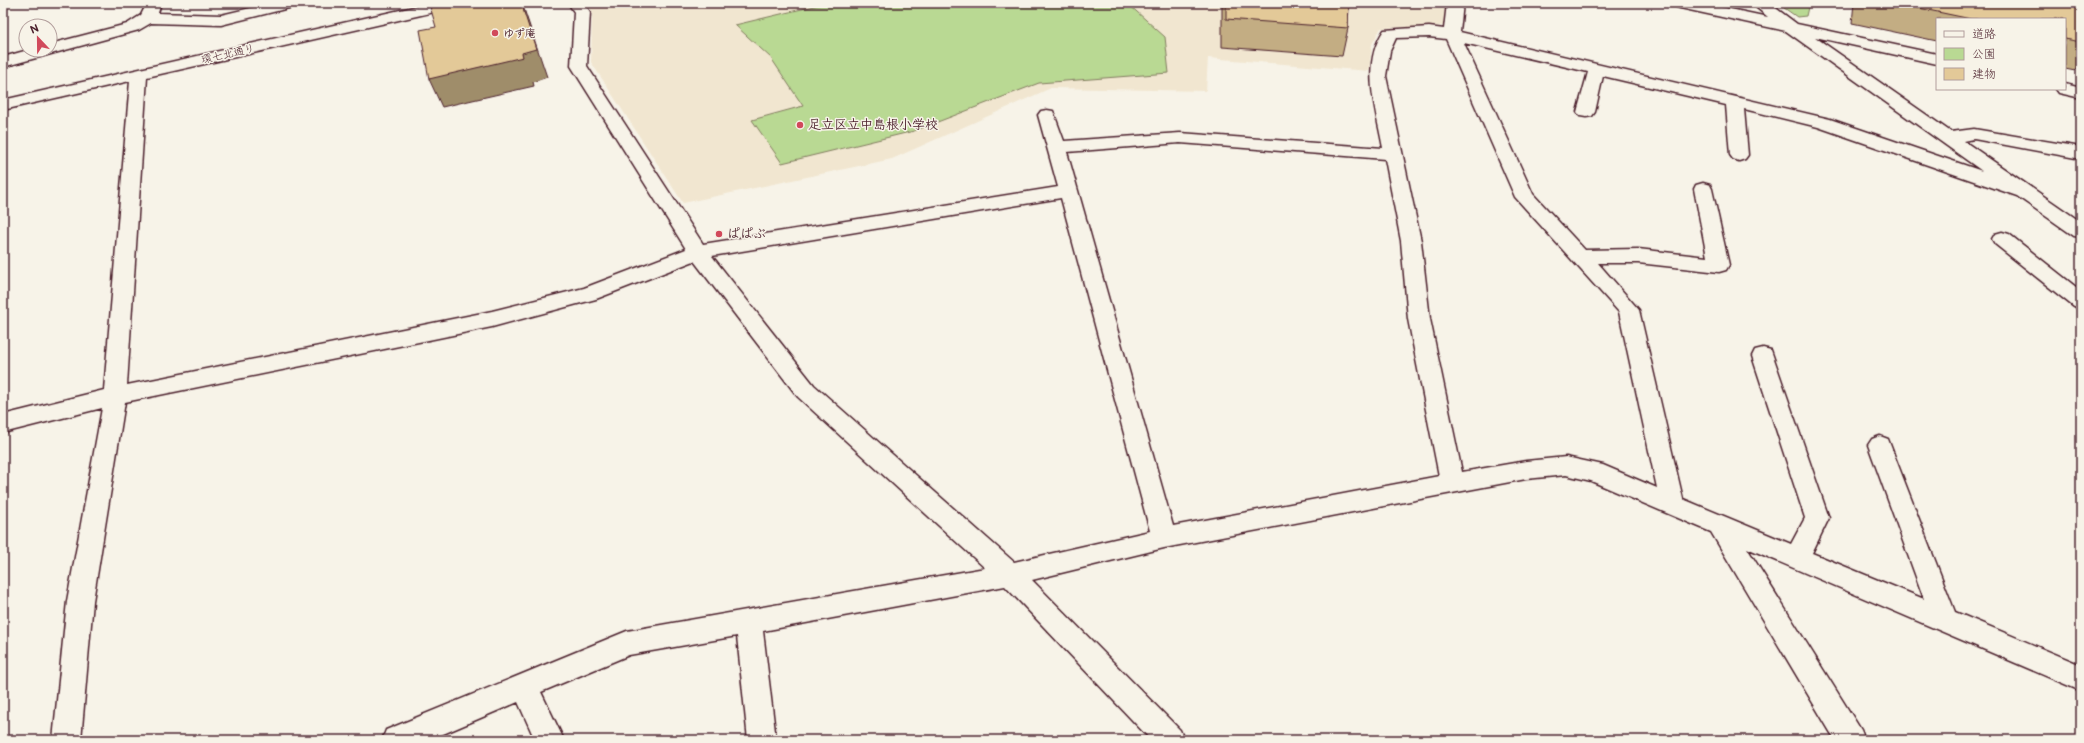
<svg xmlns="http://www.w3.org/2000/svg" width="2084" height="743" font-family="'Balsamiq Sans','Klee One',sans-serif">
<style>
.built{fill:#f1e6d0}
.green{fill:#b9d993;stroke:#827c5f}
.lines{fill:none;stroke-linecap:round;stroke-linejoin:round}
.minor-casing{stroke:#4a1f2b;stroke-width:3}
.minor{fill:#f7f3e8;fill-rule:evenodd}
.wall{fill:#c3ad83;stroke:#4a1f2b}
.shaded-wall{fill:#9f8d6a;stroke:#4a1f2b}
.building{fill:#e3c998;stroke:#4a1f2b}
.poi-dot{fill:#d1495b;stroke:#f7f3e8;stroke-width:1.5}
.labels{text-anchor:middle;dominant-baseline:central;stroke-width:3;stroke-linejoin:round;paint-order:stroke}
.far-poi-label{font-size:11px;font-weight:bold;fill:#4a1f2b;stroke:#f7f3e8;text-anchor:start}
.far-street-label{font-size:11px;fill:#4a1f2b;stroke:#f7f3e8}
.poi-label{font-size:13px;font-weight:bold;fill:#4a1f2b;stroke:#f7f3e8;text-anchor:start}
</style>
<rect width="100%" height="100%" fill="#f7f3e8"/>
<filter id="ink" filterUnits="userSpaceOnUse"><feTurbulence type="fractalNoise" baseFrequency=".025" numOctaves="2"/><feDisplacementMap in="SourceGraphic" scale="8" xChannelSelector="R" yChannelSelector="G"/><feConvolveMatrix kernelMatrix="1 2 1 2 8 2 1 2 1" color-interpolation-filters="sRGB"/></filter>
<g filter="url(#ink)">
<path class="built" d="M588,3H1445L1444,26L1381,28L1372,44L1369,71L1208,58L1206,91L1051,88L892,159L683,203L591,62L592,12Z"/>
<g class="green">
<path d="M827,3H1127L1165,37L1169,73L1039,83L914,131L782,163L752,120L803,106L771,58L735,25Z"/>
<path d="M1777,3H1809L1806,16L1797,17Z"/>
</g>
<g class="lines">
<defs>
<g id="minor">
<path d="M147,3H161L158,13L221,15L272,3H299L297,6L221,25L151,23L139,30L3,67V57L28,50H50V44L127,24L141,15Z"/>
<path d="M431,3H460L458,6L452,8L147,77L127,385L492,311L584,288L686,249L571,66L574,12L568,3H584L590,12L587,66L703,244L1058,187L1038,115L1041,111L1047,110L1053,111L1064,141L1180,133L1383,148C1376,109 1360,65 1384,30L1429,27L1444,29L1447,3H1463L1460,32L1830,119L1982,171L1786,31L1680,8L1674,6L1672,3H1702L1768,17L1751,3H1769L1797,24L1937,54V64L1815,37L1951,132L1974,129L2081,147V159L1974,139L1964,141L2081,222V237L2074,236L2017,196L1818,127L1744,109L1748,155L1745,159L1739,161L1733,159L1730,155L1726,105L1603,76L1595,112L1592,116L1586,117L1580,116L1577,112L1588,72L1464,43L1533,194L1585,250L1638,249L1707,257L1694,189L1696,185L1703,183L1710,185L1712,189L1729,265L1726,270L1719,272L1638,263H1598L1639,310L1683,499L1791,544L1805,518L1752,356L1755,350L1763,348L1771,350L1829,518L1812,553L1924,599L1868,445L1872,439L1880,436L1888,439L1955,612L2081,665V691L1747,548L1861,730L1865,740H1835L1711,532L1591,481L1566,475L1526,479L1452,493L1164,548L1032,580L1180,730L1184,740H1151L1005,586L763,631L776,740H748L737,636L629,655L541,692L564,740H535L518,702L429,740H382L386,730L627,631L985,568L798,397L694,261L596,299L492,327L125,402L93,601L81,740H53L67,601L102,408L3,433V415L104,390L130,81L3,110V100ZM1429,37L1446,39L1515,197L1619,312L1657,488L1603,465L1566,457L1526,461L1462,472L1430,319L1421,241L1386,76L1390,51L1396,38ZM1180,143L1385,159L1401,241L1408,319L1439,476L1173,526L1067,152ZM1061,198L1150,531L1014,562L814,385L712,256Z"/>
<path d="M2065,84L2081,88V98L2059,93L2056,89H2065Z"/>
<path d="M2002,232L2009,234L2081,291V309L2074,307L1995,244L1992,239L1995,234Z"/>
</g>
</defs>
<use href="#minor" class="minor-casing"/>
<use href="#minor" class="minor"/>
</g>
<g class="wall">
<path d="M1222,3H1349L1348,28L1342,56L1222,47Z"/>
<path d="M1854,3H2081V63L2075,71L2065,69V19H1937V41L1852,23Z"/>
</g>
<path class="shaded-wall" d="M521,3H522L524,9L547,77L533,82L534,86L442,107L429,79Z"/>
<g class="building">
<path d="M429,3H521L536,49L522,53L523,57L429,79L420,30L436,27Z"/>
<path d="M1226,3H1349L1348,28L1226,19Z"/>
<path d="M1895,3H2081V42L2065,39V19H1971Z"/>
</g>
</g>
<g class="poi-dot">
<circle cx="495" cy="33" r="4"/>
<circle cx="800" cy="125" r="4"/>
<circle cx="719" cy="234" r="4"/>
</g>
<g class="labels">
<g class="far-poi-label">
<text x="503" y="33">ゆず庵</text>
</g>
<g class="far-street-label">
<text transform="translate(228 54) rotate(-13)">環七北通り</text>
</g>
<g class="poi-label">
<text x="808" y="125">足立区立中島根小学校</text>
<text x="727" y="234">ぱぱぶ</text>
</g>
</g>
<rect width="2084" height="743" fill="none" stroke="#f7f3e8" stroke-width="16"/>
<rect x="8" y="8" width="2068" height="727" fill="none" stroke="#4a1f2b" stroke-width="1.5" filter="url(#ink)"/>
<rect x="1936" y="18" width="130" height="72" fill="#f7f3e8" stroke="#b29e9c"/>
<rect x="1944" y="31" width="20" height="6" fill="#f7f3e8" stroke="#b29e9c"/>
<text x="1972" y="38" font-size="12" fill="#4a1f2b">道路</text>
<rect x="1944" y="48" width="20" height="12" fill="#b9d993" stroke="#b29e9c"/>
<text x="1972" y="58" font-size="12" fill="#4a1f2b">公園</text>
<rect x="1944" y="68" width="20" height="12" fill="#e3c998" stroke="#b29e9c"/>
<text x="1972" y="78" font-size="12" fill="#4a1f2b">建物</text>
<g transform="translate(38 38) rotate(338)"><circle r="19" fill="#f7f3e8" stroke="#b29e9c"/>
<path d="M0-3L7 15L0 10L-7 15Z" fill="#d1495b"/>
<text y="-6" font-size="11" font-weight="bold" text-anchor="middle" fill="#4a1f2b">N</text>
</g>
</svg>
